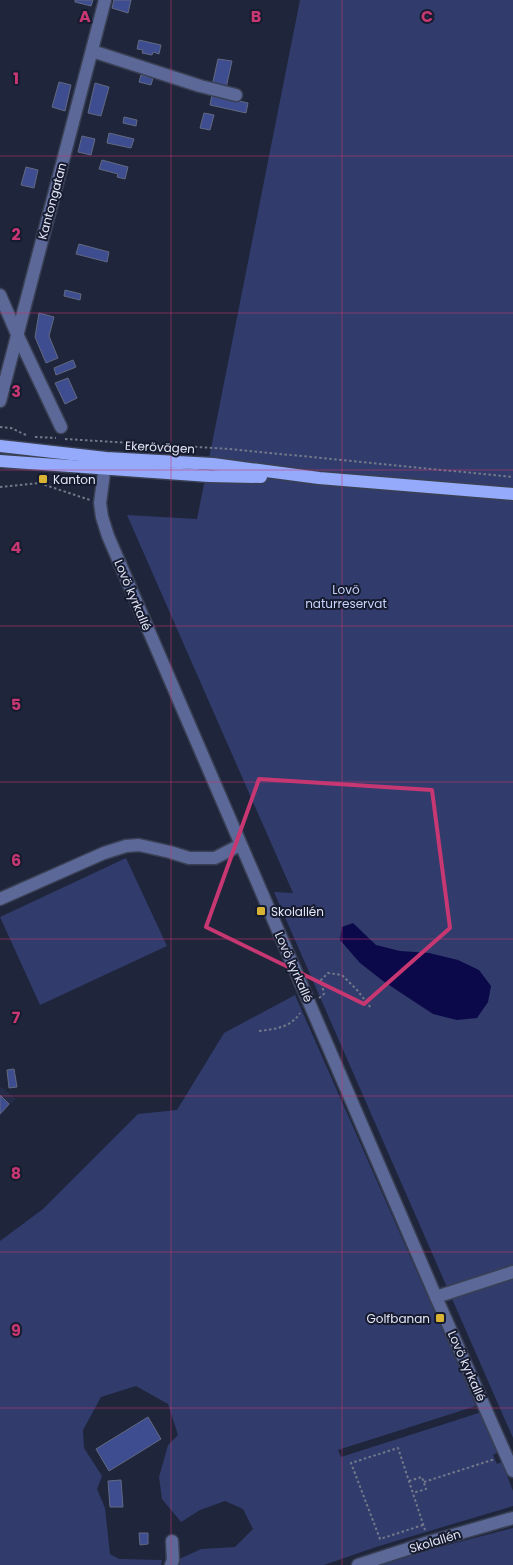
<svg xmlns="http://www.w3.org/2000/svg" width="513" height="1565" font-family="Poppins,sans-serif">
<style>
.built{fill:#252c47}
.green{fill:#313c6c}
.water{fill:#0b0949}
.building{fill:#3e4d90;stroke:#616981}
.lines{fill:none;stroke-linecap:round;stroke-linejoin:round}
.minor-casing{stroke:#3a4054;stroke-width:15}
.major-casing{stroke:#3a4054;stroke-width:15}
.path{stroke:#73788a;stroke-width:2;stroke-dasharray:2.5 2.5;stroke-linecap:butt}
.minor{stroke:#5b6898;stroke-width:12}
.major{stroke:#95aafa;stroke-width:12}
.marked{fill:none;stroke:#c73772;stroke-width:4;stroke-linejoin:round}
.grid{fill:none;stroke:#c73772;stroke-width:1;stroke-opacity:0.55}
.poi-dot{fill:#d9b434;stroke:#161b2f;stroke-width:2}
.labels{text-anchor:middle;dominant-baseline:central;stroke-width:4;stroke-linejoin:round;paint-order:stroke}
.street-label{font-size:12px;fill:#e2e6f5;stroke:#161b2f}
.poi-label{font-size:12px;fill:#e2e6f5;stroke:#161b2f;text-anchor:start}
.park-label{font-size:12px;fill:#c7d3fb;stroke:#161b2f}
.grid-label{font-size:16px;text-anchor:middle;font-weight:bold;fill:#c73772;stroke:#161b2f;stroke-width:4;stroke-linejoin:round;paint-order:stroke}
</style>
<rect width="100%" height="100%" fill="#1f253a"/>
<path class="built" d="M0,1086L16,1099L0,1116Z"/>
<g class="green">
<path d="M300,0H513V1438L274,892L293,893L127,515L197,519Z"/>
<path d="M126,858L167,946L40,1005L0,917Z"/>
<path d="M295,995L476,1406L338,1450L341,1457L482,1412L497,1453L493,1455L497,1464L502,1462L513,1491V1506L376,1547L324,1565H174L175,1561L201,1549L235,1547L253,1529L243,1509L225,1501L200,1510L181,1522L162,1499L159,1477L168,1445L178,1435L168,1404L136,1386L101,1397L83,1430L84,1448L102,1476L97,1489L105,1508L110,1554L119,1559L162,1560L161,1565H0V1241L43,1209L138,1114L177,1110L224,1033Z"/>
<path d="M513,1528V1565H381L432,1549Z"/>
</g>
<path class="water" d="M353,923L376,945L400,951L429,953L458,960L479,970L491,986L488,1002L477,1018L457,1020L433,1014L383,981L360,963L340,940L342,927Z"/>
<g class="building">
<path d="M75,0H93L91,6L75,2Z"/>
<path d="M114,0H131L128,13L112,8Z"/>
<path d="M139,40L161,45L159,54L153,52L152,55L142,53L143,50L137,49Z"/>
<path d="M218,59L232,61L226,88L212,86Z"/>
<path d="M141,75L153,78L151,85L139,82Z"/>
<path d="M59,82L71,85L65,111L52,107Z"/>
<path d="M95,83L109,87L101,116L88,113Z"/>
<path d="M212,95L248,103L246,113L210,105Z"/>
<path d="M204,113L214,115L210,130L200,128Z"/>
<path d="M124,117L137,120L136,126L123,123Z"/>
<path d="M109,133L134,139L131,148L107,143Z"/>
<path d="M82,136L95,139L91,155L78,152Z"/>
<path d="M102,160L128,167L125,179L117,177L118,174L99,169Z"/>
<path d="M26,167L38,170L34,188L21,185Z"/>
<path d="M79,244L109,252L107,262L76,254Z"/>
<path d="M65,290L81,294L80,300L64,296Z"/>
<path d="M39,313L54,317L49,336L58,358L46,363L35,337Z"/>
<path d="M73,360L76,367L56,375L54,368Z"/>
<path d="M68,378L77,398L65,404L55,383Z"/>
<path d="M14,1069L17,1087L9,1088L7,1070Z"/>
<path d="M0,1095L9,1104L0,1114Z"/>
<path d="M148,1417L161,1439L109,1471L96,1449Z"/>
<path d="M121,1480L123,1507H110L108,1481Z"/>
<path d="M139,1533H148V1544L140,1545Z"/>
</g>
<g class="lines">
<defs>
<g id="minor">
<path d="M92,51L200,86L236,95"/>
<path d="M0,295L17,334L61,427"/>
<path d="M0,401L105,0"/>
<path d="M106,458L100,503L102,517L108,536L436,1297L513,1471"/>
<path d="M0,899L104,853L126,846L139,845L170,852L189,858H215L240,845"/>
<path d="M436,1297L513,1272"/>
<path d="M171,1565L173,1560L172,1541"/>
<path d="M358,1565L429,1542L513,1518"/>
</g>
<g id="major">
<path d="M0,446L106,458L213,464L319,478L513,494"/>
<path d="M0,461L209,476L261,477"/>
</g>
</defs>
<use href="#minor" class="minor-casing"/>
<use href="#major" class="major-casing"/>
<g class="path">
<path d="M0,427L11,428L28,436"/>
<path d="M35,437L56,438"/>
<path d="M65,439L230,449L513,477"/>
<path d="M0,487L39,483L90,500"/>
<path d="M319,998L324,994L321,980L328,973L342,975L357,990L371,1008"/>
<path d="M259,1031C275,1029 290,1028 300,1013"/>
<path d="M409,1481L422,1477L426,1489L413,1493"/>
<path d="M424,1482L495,1459"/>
<path d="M423,1525L380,1539L351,1463L398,1448L425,1530"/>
</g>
<use href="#minor" class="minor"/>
<use href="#major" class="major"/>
</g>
<path class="marked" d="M259,779L432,790L450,928L364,1004L206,927Z"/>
<path class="grid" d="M171,0V1565M342,0V1565M0,156H513M0,313H513M0,470H513M0,626H513M0,782H513M0,939H513M0,1096H513M0,1252H513M0,1408H513"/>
<g class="poi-dot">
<rect x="38" y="474" width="10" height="10" rx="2.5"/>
<rect x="256" y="906" width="10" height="10" rx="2.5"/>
<rect x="435" y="1313" width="10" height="10" rx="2.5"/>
</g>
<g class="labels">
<g class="street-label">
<text transform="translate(52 201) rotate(-75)">Kantongatan</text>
<text transform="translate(160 447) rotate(3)">Ekerövägen</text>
<text transform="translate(133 595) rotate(67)">Lovö kyrkallé</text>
<text transform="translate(294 967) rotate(66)">Lovö kyrkallé</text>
<text transform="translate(467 1366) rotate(66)">Lovö kyrkallé</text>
<text transform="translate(435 1541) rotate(-17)">Skolallén</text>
</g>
<g class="poi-label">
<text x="53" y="479">Kanton</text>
<text x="271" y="911">Skolallén</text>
<text x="430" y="1318" text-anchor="end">Golfbanan</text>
</g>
<g class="park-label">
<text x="346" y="589">Lovö<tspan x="346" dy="14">naturreservat</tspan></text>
</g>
</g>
<g class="grid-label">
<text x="85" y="22">A</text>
<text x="256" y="22">B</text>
<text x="427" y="22">C</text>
<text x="16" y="84">1</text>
<text x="16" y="240">2</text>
<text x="16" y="397">3</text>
<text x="16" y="553">4</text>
<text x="16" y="710">5</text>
<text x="16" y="866">6</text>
<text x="16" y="1023">7</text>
<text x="16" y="1179">8</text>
<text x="16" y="1336">9</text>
</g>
</svg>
